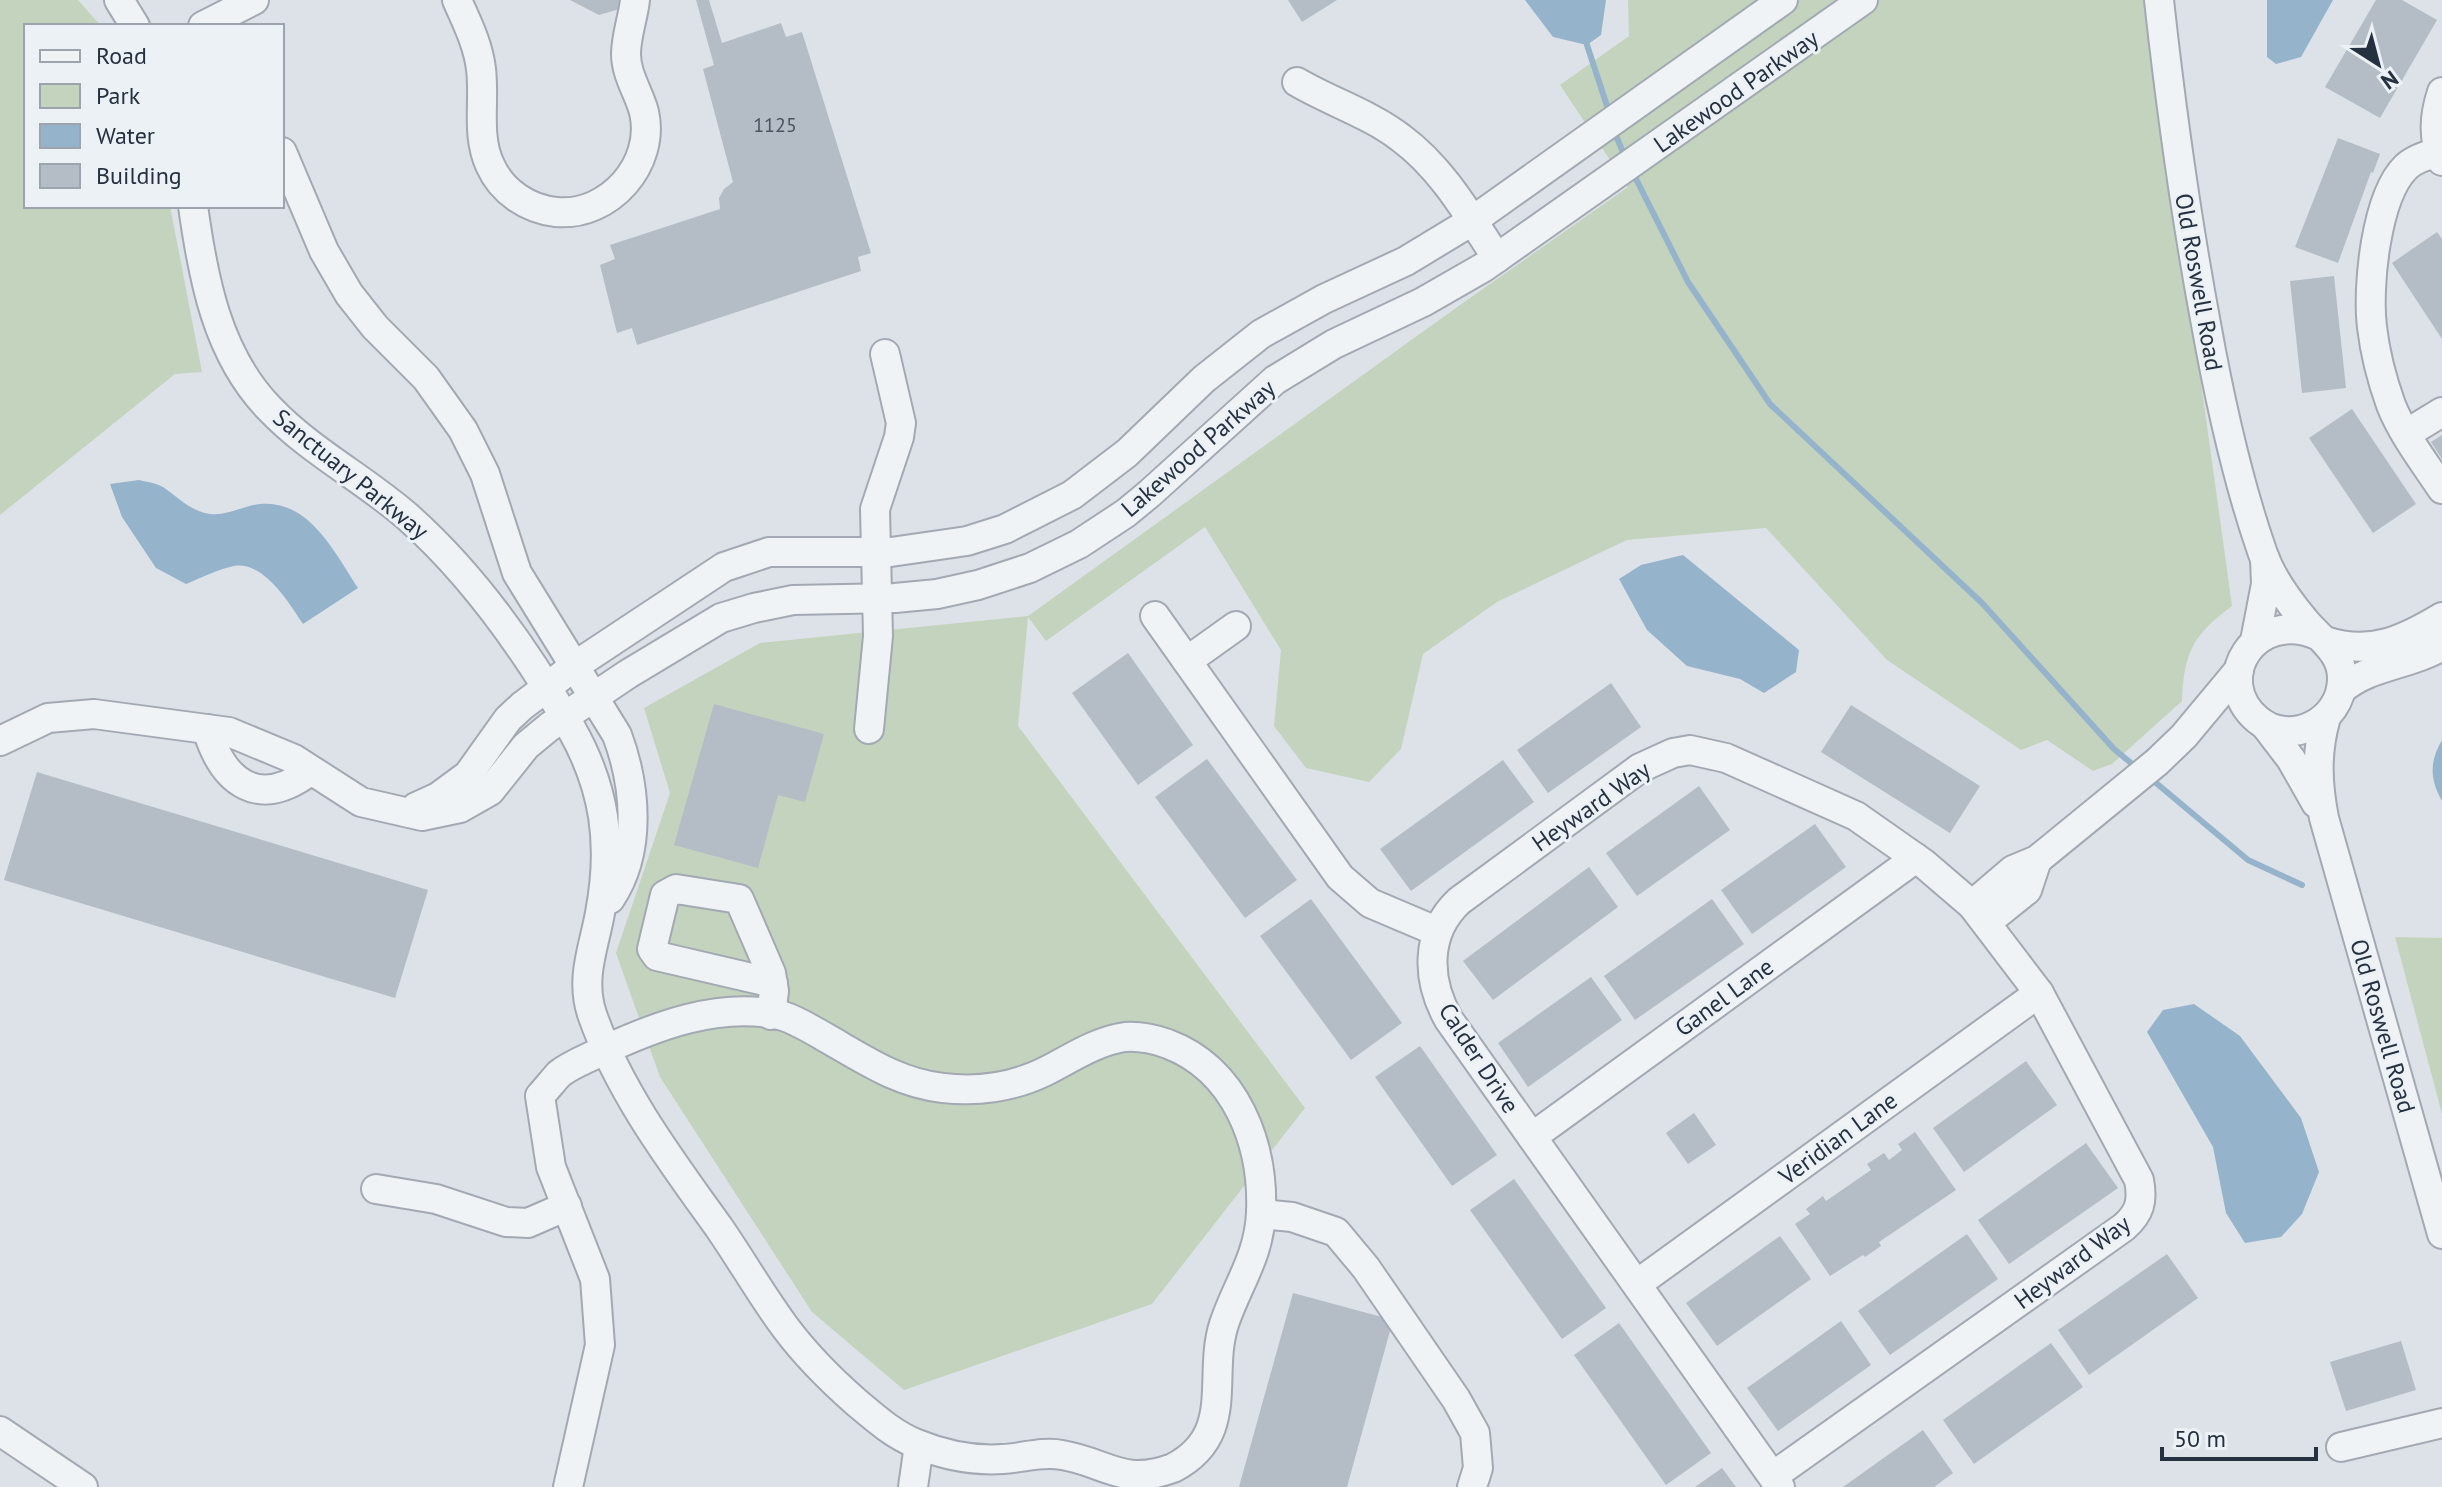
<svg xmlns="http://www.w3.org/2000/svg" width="2442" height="1487" font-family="'PT Sans',sans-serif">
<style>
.green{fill:#c4d3be}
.water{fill:#95b3cb}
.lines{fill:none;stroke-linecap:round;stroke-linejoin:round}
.stream{stroke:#95b3cb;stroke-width:6}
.building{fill:#b4bcc5}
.minor-casing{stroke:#a2a9b2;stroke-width:32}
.minor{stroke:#f0f3f6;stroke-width:28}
.labels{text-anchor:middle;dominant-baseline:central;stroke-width:6;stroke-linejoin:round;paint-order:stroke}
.number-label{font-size:20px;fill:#495461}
.street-label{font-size:24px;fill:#253140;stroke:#ecf1f6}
</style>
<rect width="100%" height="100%" fill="#dde2e8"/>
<g class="green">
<path d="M0,0H78L101,26H26V206H170L202,372L175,374L0,515Z"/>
<path d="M1628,0H2148L2232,606C2193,635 2184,652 2182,701L2112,764L2093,771L2047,740L2021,750L1887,660L1766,528L1627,540L1497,602L1423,654L1401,749L1369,782L1306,768L1274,726L1281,650L1205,527L1046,641L1028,617L1018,726L1305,1108L1152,1304L904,1390L812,1312L660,1077L616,953L670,793L644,708L760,643L1028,616L1460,305L1628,187L1560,85L1629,36Z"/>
<path d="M2395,937L2442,938V1114Z"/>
</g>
<g class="water">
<path d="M1525,0H1606L1601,35L1587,45L1553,37Z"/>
<path d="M2267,0H2333L2301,57L2276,64L2267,57Z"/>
<path d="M139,480C147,482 156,483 163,487C178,497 187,508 205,513C223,518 242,506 260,504C309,499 335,553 358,588L303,624C289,603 264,561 234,566C218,569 201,578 186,584L156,568L122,517L110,484Z"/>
<path d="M1683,555L1799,650L1796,672L1764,693L1740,679L1687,666L1647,630L1619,579L1641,565Z"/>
<path d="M2442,740V801C2430,780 2429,762 2442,740Z"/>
<path d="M2194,1004L2240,1036L2301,1118L2319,1172L2302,1214L2281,1237L2245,1243L2226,1213L2213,1147L2147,1032L2163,1010Z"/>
</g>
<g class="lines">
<g class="stream">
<path d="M1587,45L1609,112"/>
<path d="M1614,131L1625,157"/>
<path d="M1632,171L1688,282L1770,404L1982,603L2114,749L2137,768"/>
<path d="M2149,777L2248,860L2302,885"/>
</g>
</g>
<g class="building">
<path d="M570,0H649L640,44L623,8L599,15Z"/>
<path d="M696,0H709L722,43L781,23L786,37L802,32L871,253L858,257L861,271L637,345L632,328L617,333L600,265L615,259L610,245L720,209L719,198L724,189L733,182L703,69L714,65Z"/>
<path d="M1288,0H1337L1302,22Z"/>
<path d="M2376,0H2402L2437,20L2380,118L2325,87Z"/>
<path d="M2338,138L2380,154L2373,173L2371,172L2338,263L2295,247Z"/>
<path d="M2437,232L2442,239V339L2392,263Z"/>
<path d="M2334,276L2346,388L2302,393L2290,281Z"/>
<path d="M2352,409L2416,504L2373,533L2309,438Z"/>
<path d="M2442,435V459L2431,442Z"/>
<path d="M1128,653L1193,745L1138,785L1072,693Z"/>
<path d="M1611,683L1641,727L1548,793L1517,750Z"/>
<path d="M714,704L824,734L805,802L778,795L758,868L674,845Z"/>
<path d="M1851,705L1980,786L1950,833L1821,752Z"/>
<path d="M1207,759L1297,880L1245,918L1155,797Z"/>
<path d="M1503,760L1534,802L1411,891L1380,849Z"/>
<path d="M37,772L428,890L395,998L4,880Z"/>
<path d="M1699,786L1730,830L1637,896L1606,853Z"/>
<path d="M1815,824L1846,867L1752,934L1721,890Z"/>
<path d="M1589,867L1618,907L1493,1000L1463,961Z"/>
<path d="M1311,899L1402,1023L1351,1060L1260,936Z"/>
<path d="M1712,899L1744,944L1635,1020L1604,976Z"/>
<path d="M1591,977L1622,1020L1528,1087L1498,1043Z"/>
<path d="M1420,1046L1497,1155L1452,1186L1375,1077Z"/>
<path d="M2026,1061L2057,1105L1964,1172L1933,1128Z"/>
<path d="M1694,1113L1716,1145L1688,1164L1666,1133Z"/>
<path d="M1915,1132L1956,1190L1879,1242L1881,1246L1865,1257L1863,1255L1830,1276L1795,1224L1810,1214L1806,1209L1823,1196L1826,1201L1871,1170L1867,1164L1884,1153L1889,1160L1902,1150L1898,1144Z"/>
<path d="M2086,1143L2118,1188L2009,1264L1978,1220Z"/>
<path d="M1514,1179L1606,1308L1562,1339L1470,1210Z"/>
<path d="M1967,1234L1998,1279L1890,1355L1858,1311Z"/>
<path d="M1780,1236L1811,1279L1717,1346L1686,1303Z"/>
<path d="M2167,1254L2198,1298L2089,1375L2058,1330Z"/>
<path d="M1293,1293L1393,1320L1347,1487H1239Z"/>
<path d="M1841,1321L1871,1365L1778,1431L1747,1388Z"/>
<path d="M1619,1323L1711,1453L1666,1485L1574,1355Z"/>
<path d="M2401,1341L2416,1390L2346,1411L2330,1362Z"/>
<path d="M2051,1343L2083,1387L1974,1464L1943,1420Z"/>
<path d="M1923,1430L1953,1473L1934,1487H1843Z"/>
<path d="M1722,1468L1736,1487H1695Z"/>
</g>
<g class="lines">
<defs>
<g id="minor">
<path d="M119,0L135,26"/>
<path d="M457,0C467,23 478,44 481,69C485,101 476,135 490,165C502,192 528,209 556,212C609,217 656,164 644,112C639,93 626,75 626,54C626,36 633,18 635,0"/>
<path d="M2159,0C2171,109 2186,217 2206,324C2220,402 2237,480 2263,554C2271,577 2289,602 2305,621C2321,640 2343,653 2342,680C2341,722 2290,747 2258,720C2210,680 2255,607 2319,636"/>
<path d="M203,26L254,0"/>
<path d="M1297,82C1331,102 1370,114 1401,138C1443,169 1469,216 1497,258"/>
<path d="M2442,92C2434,116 2433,137 2442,161"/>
<path d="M282,152L324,251L349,294L375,327L426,378L463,430L485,474L517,573L617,735C636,786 642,852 610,899"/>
<path d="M2439,152C2427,155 2414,159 2406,167C2376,196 2367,287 2372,327C2375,353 2382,380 2391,405C2403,435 2424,462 2442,489"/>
<path d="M193,206C203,278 217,355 270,409C311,452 365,479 409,518C474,576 528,653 571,728C605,788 613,844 600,913C594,947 580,978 592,1014C619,1092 672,1162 720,1229C742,1261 762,1296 785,1327C805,1354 831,1380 856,1402C875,1418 894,1435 917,1444C944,1455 974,1461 1003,1459C1023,1458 1042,1451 1062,1455C1106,1462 1122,1487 1173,1468C1237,1435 1207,1377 1224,1324C1237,1285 1259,1257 1261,1213C1264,1144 1236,1070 1168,1044C1154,1039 1140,1036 1125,1037C1096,1041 1070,1059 1044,1072C1013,1087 977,1092 943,1088C897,1083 862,1058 823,1036C811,1029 796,1020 783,1016C721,1000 653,1027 598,1053C586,1059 570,1065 559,1074C558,1075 541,1095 540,1096L551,1167L595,1279L600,1345L568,1487"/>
<path d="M2406,434L2442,412"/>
<path d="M1155,616L1340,877L1370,903L1436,931"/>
<path d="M2255,641L2266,584L2265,559"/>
<path d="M2325,641C2370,656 2404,640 2442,617"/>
<path d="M1187,661L1236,626"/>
<path d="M2341,690C2369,665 2408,666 2442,646"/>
<path d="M2326,717C2316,752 2317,782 2324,818L2442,1234"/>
<path d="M2265,725L2291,759L2316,803"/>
<path d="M207,729C223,783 259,810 310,771"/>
<path d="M869,729L878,636L875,509L899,437L901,423L885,354"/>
<path d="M0,741L48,718L94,714L229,732L294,759L361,802L422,816L460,808L490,791L526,746L549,727L628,674L721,618L754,608L793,600L895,598L937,594L978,585L1030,568L1079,544L1126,513L1149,494L1275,380L1334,344L1423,302L1484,267L1863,0"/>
<path d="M416,807L438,797L468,775L508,719L522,706L576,665L724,567L769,552H891L967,541L1005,529L1072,495L1127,453L1204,379L1261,334L1324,299L1406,261L1472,221L1783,0"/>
<path d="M1972,905L2013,870L2037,860L2157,762L2184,736L2239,670"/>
<path d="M1987,922L2027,890L2037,860"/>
<path d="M771,1015L774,991L771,973L739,899L676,889L665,895L652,949L657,956L773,983"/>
<path d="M1532,1137L1916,858"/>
<path d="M376,1189L436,1199L506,1222L528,1223L567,1206"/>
<path d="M1261,1214L1292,1217L1336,1232L1366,1268L1456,1399L1475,1433L1478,1468L1472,1487"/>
<path d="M1637,1284L2039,993"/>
<path d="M0,1431L83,1487"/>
<path d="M2341,1447L2442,1423"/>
<path d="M1773,1476L2124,1227C2140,1213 2143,1201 2139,1180L2039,993L1972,905L1923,863L1856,816L1726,758L1690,750L1673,753L1640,768L1459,901C1425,933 1426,980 1449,1020L1780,1487"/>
<path d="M913,1487L919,1445"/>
</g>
</defs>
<use href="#minor" class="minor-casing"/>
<use href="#minor" class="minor"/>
</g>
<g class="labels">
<g class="number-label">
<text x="775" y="125">1125</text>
</g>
<g class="street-label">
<text transform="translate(1736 91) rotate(-35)">Lakewood Parkway</text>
<text transform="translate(2199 282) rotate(80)">Old Roswell Road</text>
<text transform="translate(1198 448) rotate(-41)">Lakewood Parkway</text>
<text transform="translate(351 474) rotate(39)">Sanctuary Parkway</text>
<text transform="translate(1591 806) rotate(-35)">Heyward Way</text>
<text transform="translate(1724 997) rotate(-36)">Ganel Lane</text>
<text transform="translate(2383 1026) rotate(74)">Old Roswell Road</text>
<text transform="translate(1479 1058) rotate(57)">Calder Drive</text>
<text transform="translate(1838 1138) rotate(-36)">Veridian Lane</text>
<text transform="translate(2072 1262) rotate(-37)">Heyward Way</text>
</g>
</g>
<rect x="24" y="24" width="260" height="184" fill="#ecf1f6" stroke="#9ca4ad" stroke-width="2"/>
<rect x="40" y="50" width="40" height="12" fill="#f0f3f6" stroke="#9ca4ad" stroke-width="2"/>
<text x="96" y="64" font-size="24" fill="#253140">Road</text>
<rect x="40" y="84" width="40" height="24" fill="#c4d3be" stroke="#9ca4ad" stroke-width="2"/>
<text x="96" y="104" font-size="24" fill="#253140">Park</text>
<rect x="40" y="124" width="40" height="24" fill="#95b3cb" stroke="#9ca4ad" stroke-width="2"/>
<text x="96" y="144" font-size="24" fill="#253140">Water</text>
<rect x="40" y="164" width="40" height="24" fill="#b4bcc5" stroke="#9ca4ad" stroke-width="2"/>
<text x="96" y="184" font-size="24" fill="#253140">Building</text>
<g transform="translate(2378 64) rotate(144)" stroke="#ecf1f6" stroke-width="6" paint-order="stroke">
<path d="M0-6L14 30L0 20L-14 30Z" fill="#253140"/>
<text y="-12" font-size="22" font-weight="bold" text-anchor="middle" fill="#253140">N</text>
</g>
<path d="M2162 1447v12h154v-12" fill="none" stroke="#253140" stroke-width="4"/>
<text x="2174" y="1447" font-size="24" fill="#253140" stroke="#ecf1f6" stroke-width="6" paint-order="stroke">50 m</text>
</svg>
